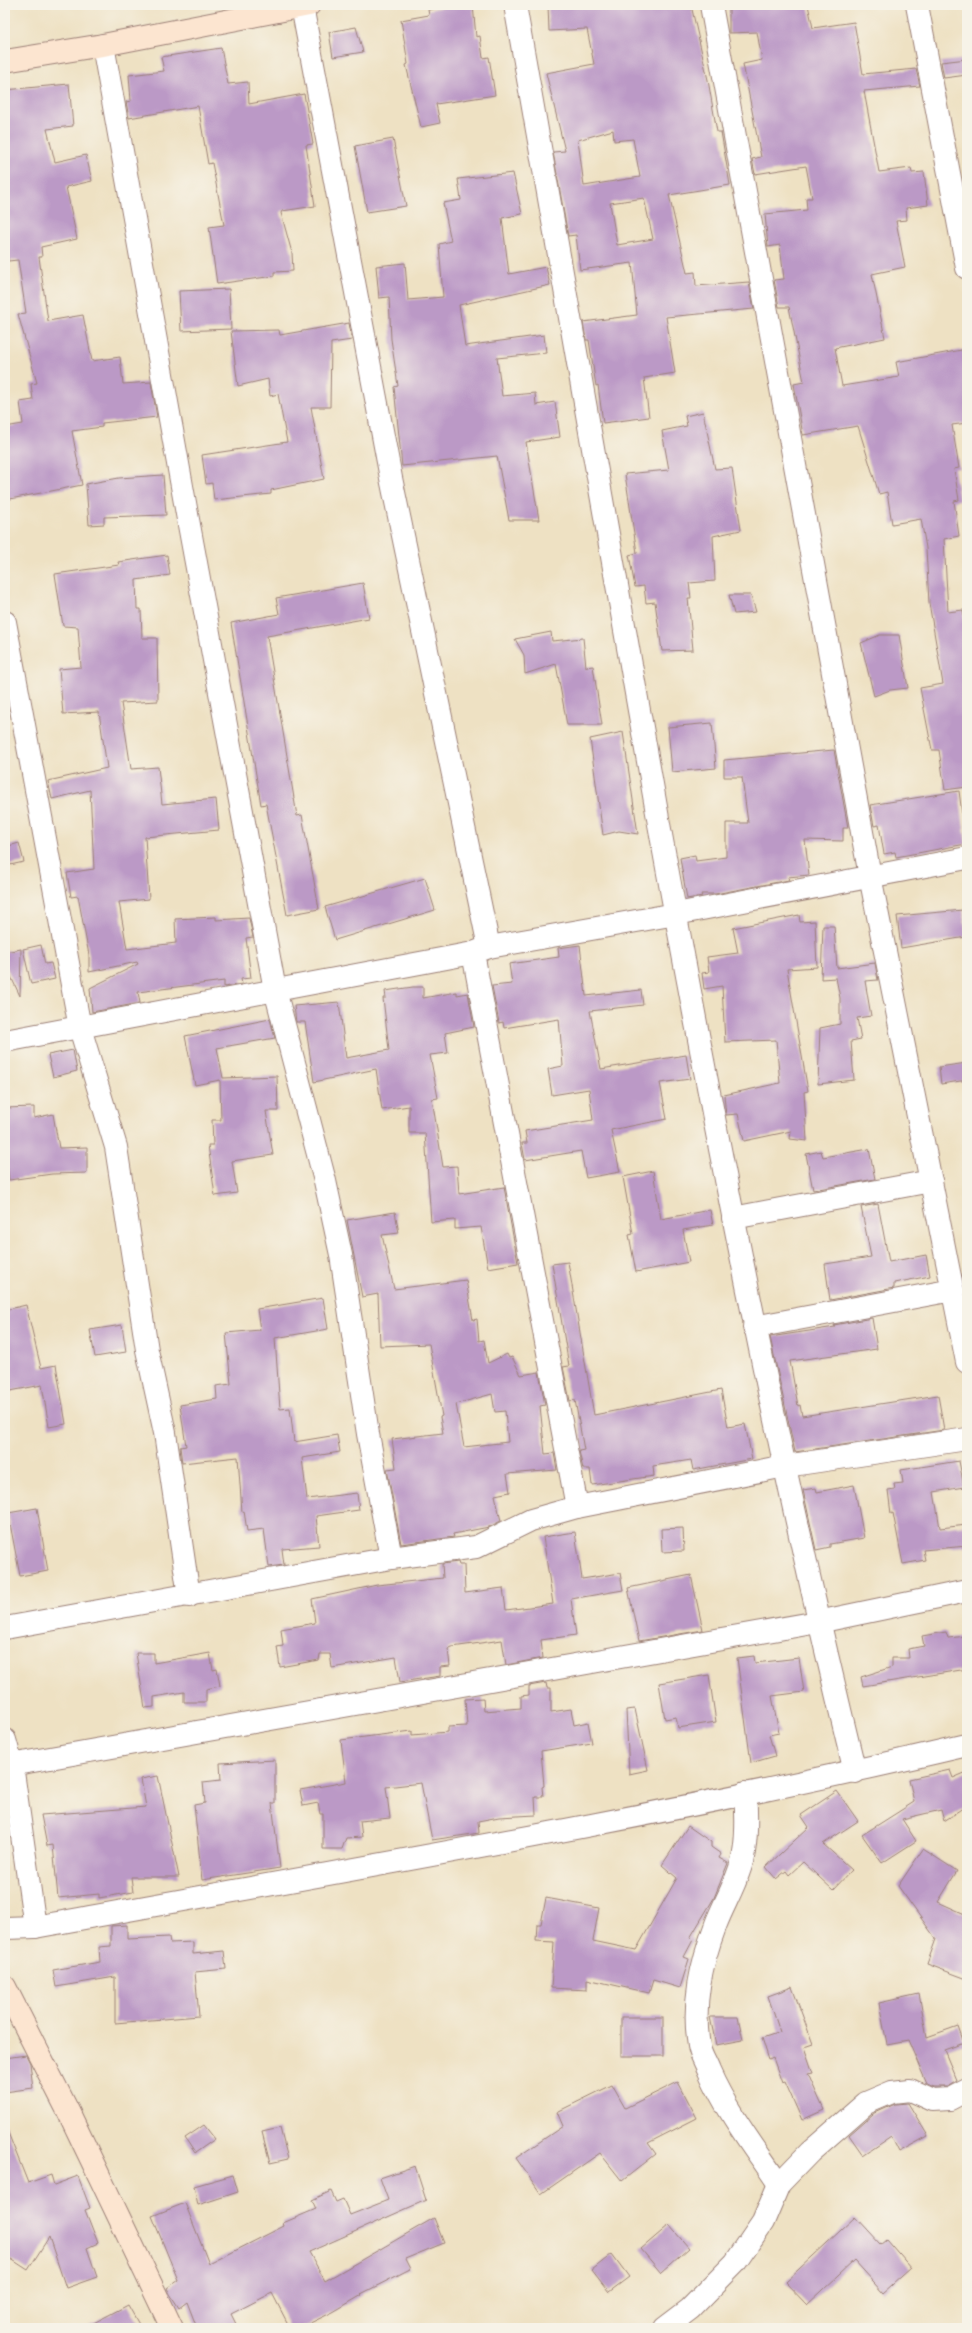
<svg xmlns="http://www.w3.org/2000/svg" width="972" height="2333" font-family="'Indie Flower',sans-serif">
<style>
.building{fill:#bb99c6;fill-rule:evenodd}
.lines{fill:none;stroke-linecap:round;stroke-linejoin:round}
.street-casing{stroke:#9c8077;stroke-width:24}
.secondary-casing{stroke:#9c8077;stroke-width:24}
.street{stroke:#fff;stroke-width:22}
.secondary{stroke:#fce5d0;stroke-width:22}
</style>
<rect width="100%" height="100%" fill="#f7f3e8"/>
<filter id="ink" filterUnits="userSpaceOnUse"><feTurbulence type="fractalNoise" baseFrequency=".025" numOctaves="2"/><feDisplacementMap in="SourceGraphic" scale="8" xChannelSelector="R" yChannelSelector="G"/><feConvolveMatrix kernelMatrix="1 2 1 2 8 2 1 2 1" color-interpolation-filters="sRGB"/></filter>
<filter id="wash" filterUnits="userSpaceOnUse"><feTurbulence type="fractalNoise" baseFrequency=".012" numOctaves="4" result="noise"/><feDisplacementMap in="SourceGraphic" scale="16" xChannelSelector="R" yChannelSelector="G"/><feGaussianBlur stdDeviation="0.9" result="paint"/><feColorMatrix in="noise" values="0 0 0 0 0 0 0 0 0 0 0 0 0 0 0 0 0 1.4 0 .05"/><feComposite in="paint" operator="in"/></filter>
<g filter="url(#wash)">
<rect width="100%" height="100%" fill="#eee1c3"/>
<g id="blocks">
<g class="building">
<path d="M453,5H473L476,37L480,36L483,58L489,57L495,95L436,104L440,123L421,127L406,65L408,64L401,20L429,15L428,10Z"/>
<path d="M548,5H691L708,80L717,132H721L730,185L669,195L687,273L695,272L696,286L749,282L754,309L666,317L675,373L644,378L649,417L603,423L598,385L596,386L589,340H586L583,322L637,315L632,263L580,270L576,235L568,236L553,152L565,151L546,73L594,64L587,29L549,31ZM613,130L614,141L633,139L640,177L584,186L578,140ZM644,198L653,239L617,245L610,203Z"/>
<path d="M808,5L813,28L854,22L863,74L916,69L920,86L864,91L879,172L911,168L912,173L924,172L928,205L906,208L907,220L896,221L905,267L872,274L885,338L835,348L842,386L899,377L896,362L967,349V423L952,425L959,468L954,469L959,500L954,501L959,536L944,539L948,612L963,610L967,635V787L945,790L939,750H932L920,688L943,684L929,603L926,548L921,519L892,524L887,492L879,494L858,426L803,435L794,384L804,382L789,307H779L774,280L784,279L780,245L768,247L765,214L807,210L806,198H812L806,166L755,174L752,159L761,157L743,64L762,60L757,32L729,33V6Z"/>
<path d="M356,27L363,52L333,57L329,32Z"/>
<path d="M221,48L228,84L248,82L249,104L304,94L313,144L306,145L315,206L282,211L281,213L292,253L293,271L274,272V276L217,284L209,227L224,225L212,163L208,164L198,106L129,118L126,102L131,101L129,75L164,71L161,57Z"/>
<path d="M967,59V75L944,78L941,62Z"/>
<path d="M69,84L73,126L47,129L55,162L86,155L92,181L66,187L77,239L41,247L42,257H39L48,321L83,315L92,361L120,357L123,384L151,382L157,417L102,423V427L72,431L82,485L5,500V427L23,424L20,402L33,400L31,384L37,383L18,314L26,313L18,260L8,261L5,235V90Z"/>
<path d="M393,139L406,206L367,212L355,146Z"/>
<path d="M513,173L522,214L502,218L509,274L546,267L550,285L459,305L465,346L544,335L546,353L497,358L502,396L535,393L536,405L555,402L560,437L526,442L539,520H509L497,456L402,466L394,387L398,386L391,339L389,297L379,298L376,266L405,263L408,300L443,297L439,244L451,241L443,203L461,200L458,179Z"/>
<path d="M229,289L231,329L181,331L179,291Z"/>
<path d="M349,323L352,340L331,343L330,407H311L324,479L271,490V494L214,500L212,483L206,484L202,455L287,442L278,394L270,396L268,379L238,386L231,331L279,330L280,335Z"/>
<path d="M703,412L715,469L732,468L741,530L713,536L715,581L689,583L691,598H688L693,650L662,651L655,602L646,603L644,586L635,587L629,555L637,553L625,474L669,470L662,431L687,426L685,416Z"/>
<path d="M163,475L166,515L104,517V524L89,525L86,484L119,478Z"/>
<path d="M167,555L170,575L136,580L137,609H141L142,638H157L158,701L121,703L131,769L158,767L162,804L216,799L219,830L145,837L149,899L119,902L127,949L176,943L175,919L216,917V920L249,918L253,937L246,938L251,978L241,979L242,984L224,987V981L138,992L140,1003L92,1012L90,988L138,964L137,962L89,972V955L78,896L71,897L67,873L94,869L90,790L52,799L48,781L107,768L99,712L63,714L59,669L81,667L78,627L63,626L55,574L119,565L118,562Z"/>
<path d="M363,583L369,618L267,636L297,816L302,815L319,909L287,915L266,804L261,805L231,623L279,614L276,598Z"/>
<path d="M729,595H751L756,612L734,614Z"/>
<path d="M551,632L552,641L583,638L586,667L593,666L602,725H567L556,664L525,674L524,655L515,639Z"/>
<path d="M880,635H899L908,688L890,690L874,696L861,643Z"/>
<path d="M712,723L716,768L672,772L668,727Z"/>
<path d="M623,732L638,834L619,831L603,835L590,739Z"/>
<path d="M834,750L848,828H843V841L805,840L809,875L788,877L789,880L715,894H701L702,896L687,899L680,858L695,855L696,861L726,857V823H748L742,777H724V760Z"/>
<path d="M959,791L966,844L896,857L895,852L884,854L879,825L874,826L870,805Z"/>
<path d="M19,843L24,862L5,866V847Z"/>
<path d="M425,878L435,910L335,940L325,907Z"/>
<path d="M963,910L966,937L901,948L897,916Z"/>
<path d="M799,915L800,922L815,921L817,967L787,969L808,1091L804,1092L807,1141L790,1139L791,1131L744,1141L738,1114L726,1115L724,1095L780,1083L776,1040L725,1042L722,986L704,989L702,973L709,972L707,957L738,953L733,928Z"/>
<path d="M823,926H834L837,968L875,963L878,980L865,981L871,1016L857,1018L861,1039L851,1041L854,1080L818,1084L820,1028L840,1024V998L836,978L821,979Z"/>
<path d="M41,945L45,964L51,963L55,979L31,984L23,949Z"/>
<path d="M580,945L586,996L641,990L643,1005L590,1011L601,1069L686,1055L690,1079L660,1083L667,1119L611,1130L620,1172L586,1178L581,1151L525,1160L522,1143H527L525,1131L593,1120L589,1089L552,1095L548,1069L563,1066L559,1019L504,1028L503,1022L499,1023L492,986L512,984L509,964L559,957L558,948Z"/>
<path d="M21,949L20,996L5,964V952Z"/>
<path d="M413,987H423V998L457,992V995L468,993L474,1027L445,1033L448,1053L430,1055L438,1098L432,1099L443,1167L457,1166L459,1194L504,1187L518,1263L488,1268L481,1227L455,1229V1220L431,1222L425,1133H409V1106L382,1110L376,1069L314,1082L305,1022H296L294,1006L339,1002L346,1058L389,1050L383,998H386L385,991Z"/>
<path d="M270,1019L275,1038L217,1048L223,1078L277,1076L278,1111H266L273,1155L232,1161L237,1193L215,1196L208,1145H213L212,1120H221L220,1080L195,1085L185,1036Z"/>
<path d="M73,1050L77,1071L53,1077L48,1055Z"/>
<path d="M967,1063V1080L941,1084L939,1067Z"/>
<path d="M34,1107V1118L53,1114L59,1148L87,1147V1173L52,1174L9,1180L5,1151V1108Z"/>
<path d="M869,1149L875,1179L813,1190L806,1154L821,1151L823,1157Z"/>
<path d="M653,1171L661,1219L710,1210L713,1225L683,1230L689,1262L636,1272L629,1235L633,1234L623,1177Z"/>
<path d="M878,1204L889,1262L926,1255L930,1276L894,1283V1288L830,1300L825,1264L871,1257L861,1207Z"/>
<path d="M395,1212L399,1233L382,1235L394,1289L466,1280L473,1320L477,1319L479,1341L484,1340L488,1363L507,1354L509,1358L512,1357L521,1375L539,1372L545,1405L540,1406L545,1454L554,1453L557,1470L507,1474L510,1492L495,1495L501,1521L489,1527L453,1534L454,1537L401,1544L387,1469L396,1468L392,1439L443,1433L440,1417L442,1416L429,1344L380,1346L378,1294L362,1297L347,1220ZM492,1394L495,1412L505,1411L508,1442L464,1447L456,1404Z"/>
<path d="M568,1262L594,1415L721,1390L728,1427L745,1424L752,1459L693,1470L691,1460L653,1466L654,1476L592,1485L590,1469H583L579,1451L584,1450L575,1400L570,1401L563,1367L569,1366L552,1264Z"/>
<path d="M323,1298L328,1329L275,1338L280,1409L290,1408L294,1442L337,1435L340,1452L302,1458L307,1499L357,1493L359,1510L316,1516L319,1546L282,1549L284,1565L269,1567L264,1529L247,1531L244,1511L242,1512L238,1457L182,1463L180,1447L186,1446L180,1405L217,1399L216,1386L231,1384L226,1333L260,1330L257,1309Z"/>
<path d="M26,1305L41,1368L56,1365L66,1424L49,1427L42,1385L5,1392V1310Z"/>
<path d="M872,1318L877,1349L790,1361L798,1406L800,1405L802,1416L938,1395L944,1430L795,1452L770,1337L835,1327L834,1325Z"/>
<path d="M122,1325L126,1352L95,1357L90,1330Z"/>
<path d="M959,1461L964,1487L934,1492L940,1528L967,1525V1546L923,1550L925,1560L903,1564L893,1513L891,1514L888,1490L895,1489L894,1484L903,1483L901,1470Z"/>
<path d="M854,1485L864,1538L830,1544V1547L816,1550L803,1490L816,1488L817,1492Z"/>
<path d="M37,1508L48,1571L20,1576L8,1513Z"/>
<path d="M683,1528L684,1551L662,1552L661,1529Z"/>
<path d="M575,1532L582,1579L620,1573L623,1590L571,1599L576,1635L541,1640L543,1658L506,1665L502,1640L452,1647L448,1649L450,1666L440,1667V1676L400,1682L396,1657L332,1668L330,1654H320L319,1660L280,1667L277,1647L283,1646L281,1629L315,1623L312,1599L377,1585L443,1578L442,1564L458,1562L459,1565H464L465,1593L503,1588L506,1610L553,1604L543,1537Z"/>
<path d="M691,1575L703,1630L639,1641L628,1588Z"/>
<path d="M946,1632L948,1638L967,1636V1669L863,1686L861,1677L892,1667V1658H909L908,1649L924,1646L922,1636Z"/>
<path d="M136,1653H154V1663L210,1653L213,1670L217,1669L220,1686L206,1689V1702H184V1692L154,1697V1707L145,1708Z"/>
<path d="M754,1656L755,1663L799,1658L804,1692L772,1696L779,1733L769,1735L775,1756L751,1763L737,1658Z"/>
<path d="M709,1675L716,1722L678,1728L676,1717L665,1719L659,1683Z"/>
<path d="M546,1683L547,1688H551V1712L571,1709L574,1725L588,1722L592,1743L541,1751L544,1786L542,1787L543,1797H535L536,1815L499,1817L478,1821L479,1833L432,1840L421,1783L386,1787L390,1818L360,1821L362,1837L346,1838L342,1849H323V1814H320L318,1803L303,1806L300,1790L346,1782L341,1740L412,1731V1735L448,1732V1727L467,1726L465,1699L483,1698L484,1711L521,1708V1696L529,1695V1686Z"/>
<path d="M635,1709L648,1770L629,1774L626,1710Z"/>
<path d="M275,1760V1803H272L280,1868L202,1880L194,1805L205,1803L203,1782L221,1780L220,1763Z"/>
<path d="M950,1770L953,1778L967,1772V1806L944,1821L941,1810L902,1819L916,1841L882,1863L862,1835L914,1802L909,1779Z"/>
<path d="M158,1776L179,1877H131L133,1892L99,1898V1894L58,1898L53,1845L47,1846L41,1815L146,1807L141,1779Z"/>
<path d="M837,1791L858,1821L823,1844L852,1870L833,1890L803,1862L789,1875L786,1871L776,1879L766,1867L809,1827L801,1815Z"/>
<path d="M688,1826L711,1842V1847L721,1854L719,1858L728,1863L714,1898L690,1938L693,1940L684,1957L689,1959L680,1988L653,1980L649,1993L587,1979V1990L551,1988L554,1942L536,1941L537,1924H541L546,1898L599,1908L593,1941L636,1950L677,1878L662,1865Z"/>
<path d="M923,1849L957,1871L938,1902L967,1915V1979L927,1964L936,1939L898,1886Z"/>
<path d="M127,1925V1939L169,1937L170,1943L193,1942V1954L224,1951L226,1969L195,1972L199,2016L115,2023V1977L56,1987L53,1970L100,1962L99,1947L111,1946V1926Z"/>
<path d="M792,1987L813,2044L804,2047L813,2073L808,2074L824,2110L802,2120L785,2082L782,2083L773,2058L769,2060L762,2038L780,2032L768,1996Z"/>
<path d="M919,1994L927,2037L958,2026L964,2043L944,2050L957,2081L947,2087H934L927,2084L908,2040L887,2044L879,2003Z"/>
<rect x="621" y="2017" width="42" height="39"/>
<path d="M710,2017H738L743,2040L716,2045Z"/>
<path d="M26,2055L30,2063L33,2088L5,2092V2058Z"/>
<path d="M678,2082L697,2118L648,2143L656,2154L622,2181L600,2153L541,2194L516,2158L563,2126L557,2112L612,2085L625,2108Z"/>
<path d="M908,2103L928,2136L899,2152L891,2136L863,2155L849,2135L873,2114L895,2104Z"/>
<path d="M5,2125L28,2183L51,2175L54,2185L78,2176L90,2208L85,2210L98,2243L87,2248L97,2277L66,2288L49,2237L28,2270L5,2255Z"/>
<path d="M204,2125L215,2139L195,2153L185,2138Z"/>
<path d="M280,2128L288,2159L270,2163L262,2132Z"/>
<path d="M415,2166L426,2200L309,2252L325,2281L434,2218L444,2243L405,2259L410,2269L361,2294L362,2295L333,2312L300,2328H290L272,2293L231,2314L238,2328H197L187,2302L179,2308L170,2294L167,2288L178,2280L152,2216L185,2203L209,2264L284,2226L283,2223L316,2209L312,2200L331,2191L336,2202L343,2199L350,2215L388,2200L380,2178Z"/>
<path d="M233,2175L238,2192L198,2205L194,2186Z"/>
<path d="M855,2217L880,2244L886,2239L911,2268L883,2293L854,2261L807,2305L785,2282Z"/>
<path d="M669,2225L689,2248L661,2273L641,2249Z"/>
<path d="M612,2254L629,2277L609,2292L592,2270Z"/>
<path d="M128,2305L141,2328H84Z"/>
</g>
</g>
</g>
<g filter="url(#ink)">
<use href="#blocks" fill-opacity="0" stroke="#9c8077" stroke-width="1"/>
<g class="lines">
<defs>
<g id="street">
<path d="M515,5C562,278 610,551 659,824C717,1142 778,1458 855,1772"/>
<path d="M711,5L870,876L967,1362"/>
<path d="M917,5L967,268"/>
<path d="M302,6L391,478L489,947"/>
<path d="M103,45L187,514L275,990L325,1181L341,1255L368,1434L391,1558"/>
<path d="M5,622L80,1028L116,1147L147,1350L165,1433L189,1596"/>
<path d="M473,953L577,1507"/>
<path d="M5,1041L473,953L489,947L676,914L967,858"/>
<path d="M733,1218L931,1181"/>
<path d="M754,1327L953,1290"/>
<path d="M5,1628L391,1558L476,1547L531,1520L577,1507L785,1466L967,1439"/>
<path d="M5,1740L12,1765L35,1927"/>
<path d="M5,1766L818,1622L967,1591"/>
<path d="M745,1793C747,1818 748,1848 739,1871C733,1889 723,1906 716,1924C701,1964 692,2003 699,2046C700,2054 706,2063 709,2071C727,2112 754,2147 779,2184"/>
<path d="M5,1928L35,1927C346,1870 659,1818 967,1745"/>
<path d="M665,2328L690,2309L735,2263L763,2222L779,2184L810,2152L866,2103L892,2092L910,2090L932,2100L950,2099L967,2090"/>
</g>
<g id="secondary">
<path d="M5,61L103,45L309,5"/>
<path d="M5,1987L68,2111L172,2328"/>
</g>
</defs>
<use href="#street" class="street-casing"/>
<use href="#secondary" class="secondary-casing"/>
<use href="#street" class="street"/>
<use href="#secondary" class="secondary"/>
</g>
</g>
<rect width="972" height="2333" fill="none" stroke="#f7f3e8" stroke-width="20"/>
</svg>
